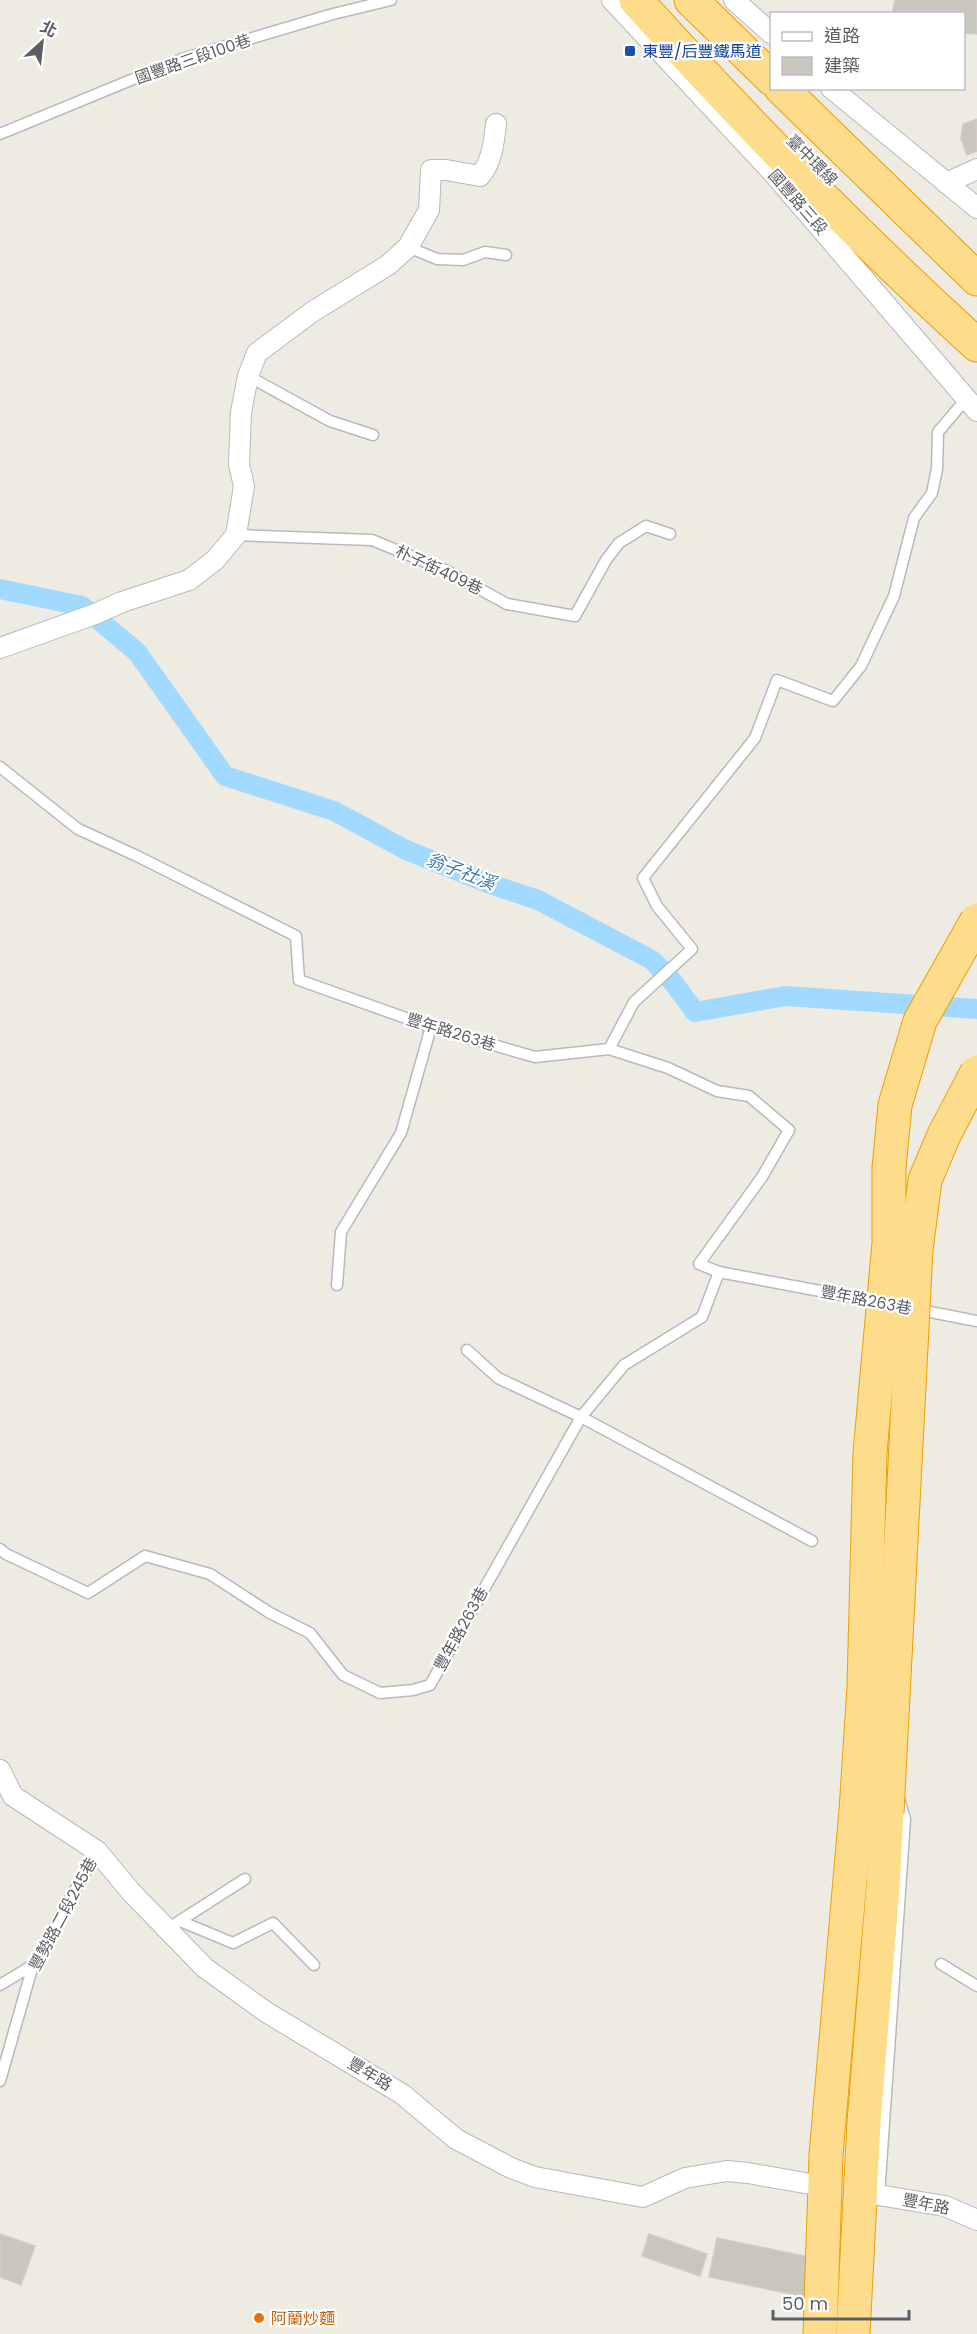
<svg xmlns="http://www.w3.org/2000/svg" width="977" height="2334" font-family="Poppins,'Noto Sans TC',sans-serif">
<style>
.lines{fill:none;stroke-linecap:round;stroke-linejoin:round}
.canal{stroke:#a2daff;stroke-width:20}
.building{fill:#c9c6c0;stroke:#d3ccc1;stroke-width:1.5}
.service-casing{stroke:#b6b9bd;stroke-width:13}
.minor-casing{stroke:#b6b9bd;stroke-width:22}
.motorway-casing{stroke:#f09d00;stroke-width:35}
.service{stroke:#fff;stroke-width:10}
.minor{stroke:#fff;stroke-width:20}
.motorway{stroke:#fddc8b;stroke-width:33}
.motorway-bridge-casing{stroke:#f09d00;stroke-width:35;stroke-linecap:butt}
.motorway-bridge{stroke:#fddc8b;stroke-width:33}
.transit-dot{fill:#1a4fb4;stroke:#fff;stroke-width:2}
.food-dot{fill:#e8710a;stroke:#fff;stroke-width:2}
.labels{text-anchor:middle;dominant-baseline:central;stroke-width:4.5;stroke-linejoin:round;paint-order:stroke}
.transit-label{font-size:16px;fill:#164399;stroke:#fff;text-anchor:start}
.street-label{font-size:16px;fill:#5b5f64;stroke:#fff}
.food-label{font-size:16px;fill:#c56008;stroke:#fff;text-anchor:start}
.water-label{font-size:18px;font-style:italic;fill:#3f7ab1;stroke:#fff}
</style>
<rect width="100%" height="100%" fill="#eeebe3"/>
<g class="lines">
<path class="canal" d="M0,589L82,606L137,652L225,776L334,811L406,850L490,884L538,900L652,960L673,982L695,1012L785,996L977,1009"/>
</g>
<g class="building">
<path d="M895,0H977V34L964,33V14H892Z"/>
<path d="M977,119V151L967,155L961,139L963,124Z"/>
<path d="M0,2234L35,2246L21,2285L0,2277Z"/>
<path d="M649,2234L707,2254L700,2276L642,2256Z"/>
<path d="M717,2238L814,2258L806,2297L709,2277Z"/>
</g>
<g class="lines">
<defs>
<g id="service">
<path d="M0,134L182,59L333,14L391,0"/>
<path d="M408,247L437,259L463,260L485,252L506,255"/>
<path d="M248,376L330,421L373,435"/>
<path d="M236,535L372,540L445,570L507,604L575,616L606,560L619,543L646,526L670,534"/>
<path d="M0,767L78,829L137,856L296,936L299,980L431,1027L535,1057L609,1049L668,1068L717,1091L749,1096L789,1130L762,1177L699,1264L719,1272L879,1302"/>
<path d="M609,1049L634,1002L692,949L657,906L643,878L755,738L777,680L833,701L861,666L894,596L914,518L932,493L937,469L938,432L967,398"/>
<path d="M337,1285L341,1232L401,1133L431,1027"/>
<path d="M915,1309L977,1321"/>
<path d="M467,1350L498,1378L581,1417L812,1541"/>
<path d="M0,1549L6,1554L88,1593L145,1556L210,1574L270,1613L310,1633L343,1675L380,1693L413,1690L430,1685L581,1417L624,1365L702,1317L719,1272"/>
<path d="M180,1921L233,1943L273,1923L314,1965"/>
<path d="M175,1924L245,1879"/>
<path d="M941,1964L977,1986"/>
<path d="M0,1985L33,1965"/>
<path d="M0,2081L33,1965L97,1851"/>
<path d="M879,2195L905,1819L899,1799"/>
</g>
<g id="minor">
<path d="M612,0L773,173L977,411"/>
<path d="M734,0L772,34"/>
<path d="M831,88L977,208"/>
<path d="M946,183L977,169"/>
<path d="M0,648L95,614L122,602L189,580L215,560L236,535L244,486L239,464L241,412L248,376L257,353L312,312L388,265L408,247L429,210L431,170H446L480,176C492,162 494,142 496,124"/>
<path d="M0,1770L13,1796L97,1851L132,1893L205,1968L266,2012L402,2094L456,2139L511,2168L535,2177L643,2197L685,2178L727,2171L748,2173L816,2185"/>
<path d="M872,2194L945,2206L977,2220"/>
</g>
<g id="motorway">
<path d="M636,0C744,120 857,236 977,345"/>
<path d="M691,0L772,79"/>
<path d="M781,88L977,279"/>
<path d="M820,2334L826,2155L856,1811"/>
<path d="M853,2334L864,2122L883,1887L887,1813"/>
</g>
</defs>
<use href="#service" class="service-casing"/>
<use href="#minor" class="minor-casing"/>
<use href="#motorway" class="motorway-casing"/>
<use href="#service" class="service"/>
<use href="#minor" class="minor"/>
<use href="#motorway" class="motorway"/>
<defs>
<g id="motorway-bridge">
<path d="M856,1811L864,1687L870,1453L889,1243V1168L895,1105L920,1021L977,920"/>
<path d="M887,1813L916,1250L925,1180L944,1135L977,1072"/>
</g>
</defs>
<use href="#motorway-bridge" class="motorway-bridge-casing"/>
<use href="#motorway-bridge" class="motorway-bridge"/>
</g>
<rect class="transit-dot" x="624" y="45" width="12" height="12" rx="3"/>
<circle class="food-dot" cx="259" cy="2318" r="6"/>
<g class="labels">
<g class="transit-label">
<text x="642" y="51">東豐/后豐鐵馬道</text>
</g>
<g class="street-label">
<text transform="translate(193 59) rotate(-19)">國豐路三段100巷</text>
<text transform="translate(812 160) rotate(45)">臺中環線</text>
<text transform="translate(798 202) rotate(49)">國豐路三段</text>
<text transform="translate(439 570) rotate(25)">朴子街409巷</text>
<text transform="translate(451 1032) rotate(17)">豐年路263巷</text>
<text transform="translate(866 1300) rotate(11)">豐年路263巷</text>
<text transform="translate(461 1629) rotate(-61)">豐年路263巷</text>
<text transform="translate(63 1914) rotate(-62)">豐勢路二段245巷</text>
<text transform="translate(370 2074) rotate(31)">豐年路</text>
<text transform="translate(926 2204) rotate(11)">豐年路</text>
</g>
<g class="food-label">
<text x="271" y="2318">阿蘭炒麵</text>
</g>
<g class="water-label">
<text transform="translate(461 871) rotate(21)">翁子社溪</text>
</g>
</g>
<rect x="770" y="12" width="195" height="78" fill="#ffffff" stroke="#bdbfc1" stroke-width="1.5"/>
<rect x="782" y="32" width="30" height="9" fill="#ffffff" stroke="#bdbfc1" stroke-width="1.5"/>
<text x="824" y="42" font-size="18" fill="#5b5f64">道路</text>
<rect x="782" y="57" width="30" height="18" fill="#c9c6c0" stroke="#bdbfc1" stroke-width="1.5"/>
<text x="824" y="72" font-size="18" fill="#5b5f64">建築</text>
<g transform="translate(42 42) rotate(27)" stroke="#ffffff" stroke-width="4.5" paint-order="stroke">
<path d="M0-4.5L10 22L0 15L-10 22Z" fill="#5b5f64"/>
<text y="-9" font-size="16" font-weight="bold" text-anchor="middle" fill="#5b5f64">北</text>
</g>
<path d="M773 2310v9h136v-9" fill="none" stroke="#5b5f64" stroke-width="3"/>
<text x="782" y="2310" font-size="18" fill="#5b5f64" stroke="#ffffff" stroke-width="4.5" paint-order="stroke">50 m</text>
</svg>
